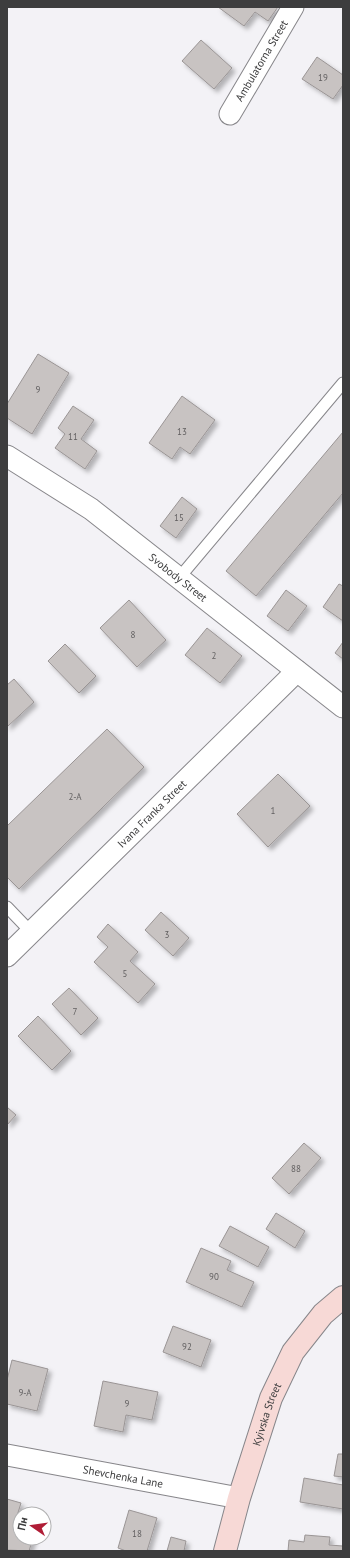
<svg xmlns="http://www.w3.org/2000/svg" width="350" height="1558" font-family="'PT Sans',sans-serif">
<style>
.building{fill:#c8c3c2;stroke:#9a9595;filter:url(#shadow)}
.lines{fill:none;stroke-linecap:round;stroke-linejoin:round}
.lane-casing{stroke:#87868a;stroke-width:13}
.street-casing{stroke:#87868a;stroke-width:23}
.secondary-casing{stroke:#87868a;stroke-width:24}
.lane{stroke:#fff;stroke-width:11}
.street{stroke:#fff;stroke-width:21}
.secondary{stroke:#f7d9d6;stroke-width:22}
.labels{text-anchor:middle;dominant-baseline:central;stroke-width:3;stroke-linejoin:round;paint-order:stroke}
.number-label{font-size:9px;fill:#605e5f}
.street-label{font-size:11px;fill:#3d3d3e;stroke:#fff}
</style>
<defs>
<filter id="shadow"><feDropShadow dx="3.5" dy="3.5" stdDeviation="2" flood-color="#0004"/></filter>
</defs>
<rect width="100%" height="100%" fill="#f3f2f6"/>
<g class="building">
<path d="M218,7H278L268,21L255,12L244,26Z"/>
<path d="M201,40L232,68L214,89L182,61Z"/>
<path d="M317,57L343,75V85L333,99L302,79Z"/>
<path d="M38,354L69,373L32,434L7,418V404Z"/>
<path d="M182,396L215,420L190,454L180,447L172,459L149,443Z"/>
<path d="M73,406L94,420L81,439L97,451L85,469L55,448L65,434L58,428Z"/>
<path d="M343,432V493L256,596L226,571Z"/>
<path d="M182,497L197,509L176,538L160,526Z"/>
<path d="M339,584L343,586V621L323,607Z"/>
<path d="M286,590L307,606L288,631L267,616Z"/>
<path d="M129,600L166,640L137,667L100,628Z"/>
<path d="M207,628L242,656L220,683L185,655Z"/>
<path d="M343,642V659L335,653Z"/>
<path d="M65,644L96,676L79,693L48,661Z"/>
<path d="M14,679L34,702L7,727V685Z"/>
<path d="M107,729L144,767L19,889L7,877V826Z"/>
<path d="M278,774L310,806L268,847L237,814Z"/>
<path d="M161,912L189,938L173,956L145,930Z"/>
<path d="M108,924L138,952L130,961L155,984L138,1003L94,962L108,947L97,937Z"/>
<path d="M69,988L98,1018L81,1035L52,1004Z"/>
<path d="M38,1016L71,1051L52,1070L18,1036Z"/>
<path d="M7,1107L16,1115L7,1125Z"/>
<path d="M304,1143L321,1158L289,1194L272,1178Z"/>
<path d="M276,1213L305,1231L295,1248L266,1229Z"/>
<path d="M230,1226L269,1247L258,1267L219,1246Z"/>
<path d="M201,1248L231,1261L227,1270L254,1282L242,1307L186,1282Z"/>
<path d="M173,1326L211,1340L201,1367L163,1352Z"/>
<path d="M12,1360L48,1369L37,1411L7,1404V1380Z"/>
<path d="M103,1381L158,1392L152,1420L126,1415L123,1432L94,1426Z"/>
<path d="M338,1454H343V1477L334,1476Z"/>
<path d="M304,1478L343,1485V1509L300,1502Z"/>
<path d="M7,1499L21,1503L16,1519L20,1521V1538H33L29,1551L7,1550Z"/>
<path d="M129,1510L157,1518L147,1551H126L118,1548Z"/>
<path d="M305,1535L330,1537L329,1545L343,1546V1551H288L289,1540L304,1542Z"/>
<path d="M171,1537L186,1541L184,1551H167Z"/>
</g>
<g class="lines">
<defs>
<g id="lane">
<path d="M179,578L343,383"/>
<path d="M7,907L31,932"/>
</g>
<g id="street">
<path id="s1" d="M230,114L293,7"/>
<path id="s2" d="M7,456L91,509L343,707"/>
<path id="s3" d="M7,956L297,671"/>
<path id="s4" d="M7,1455L239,1498"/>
</g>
<g id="secondary">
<path id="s5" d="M225,1551L239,1498L271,1398L293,1352L323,1314L343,1297"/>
</g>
</defs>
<use href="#lane" class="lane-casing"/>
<use href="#street" class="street-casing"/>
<use href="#secondary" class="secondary-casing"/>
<use href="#lane" class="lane"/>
<use href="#street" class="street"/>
<use href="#secondary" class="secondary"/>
</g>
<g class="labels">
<g class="number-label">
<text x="323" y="77">19</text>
<text x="38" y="389">9</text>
<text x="182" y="431">13</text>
<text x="73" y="436">11</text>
<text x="179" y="517">15</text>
<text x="133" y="634">8</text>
<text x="214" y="655">2</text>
<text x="75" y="796">2-А</text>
<text x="273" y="810">1</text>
<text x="167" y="934">3</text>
<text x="125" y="973">5</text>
<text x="75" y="1011">7</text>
<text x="296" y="1168">88</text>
<text x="214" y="1276">90</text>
<text x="187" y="1346">92</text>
<text x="25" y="1392">9-А</text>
<text x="127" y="1403">9</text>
<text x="137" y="1533">18</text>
</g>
<g class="street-label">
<text stroke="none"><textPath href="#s1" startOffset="62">Ambulatorna Street</textPath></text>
<text stroke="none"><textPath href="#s2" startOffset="210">Svobody Street</textPath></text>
<text stroke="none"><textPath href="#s3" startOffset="203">Ivana Franka Street</textPath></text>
<text stroke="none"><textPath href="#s5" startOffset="143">Kyivska Street</textPath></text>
<text stroke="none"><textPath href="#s4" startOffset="118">Shevchenka Lane</textPath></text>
</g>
</g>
<rect width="350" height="1558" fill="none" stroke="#3d3d3e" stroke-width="16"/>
<g transform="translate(32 1526) rotate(283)"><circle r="19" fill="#ffffff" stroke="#b1b1b2"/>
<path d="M0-3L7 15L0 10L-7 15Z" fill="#b01d36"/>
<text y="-6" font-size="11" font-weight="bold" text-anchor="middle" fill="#3d3d3e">Пн</text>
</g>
</svg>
